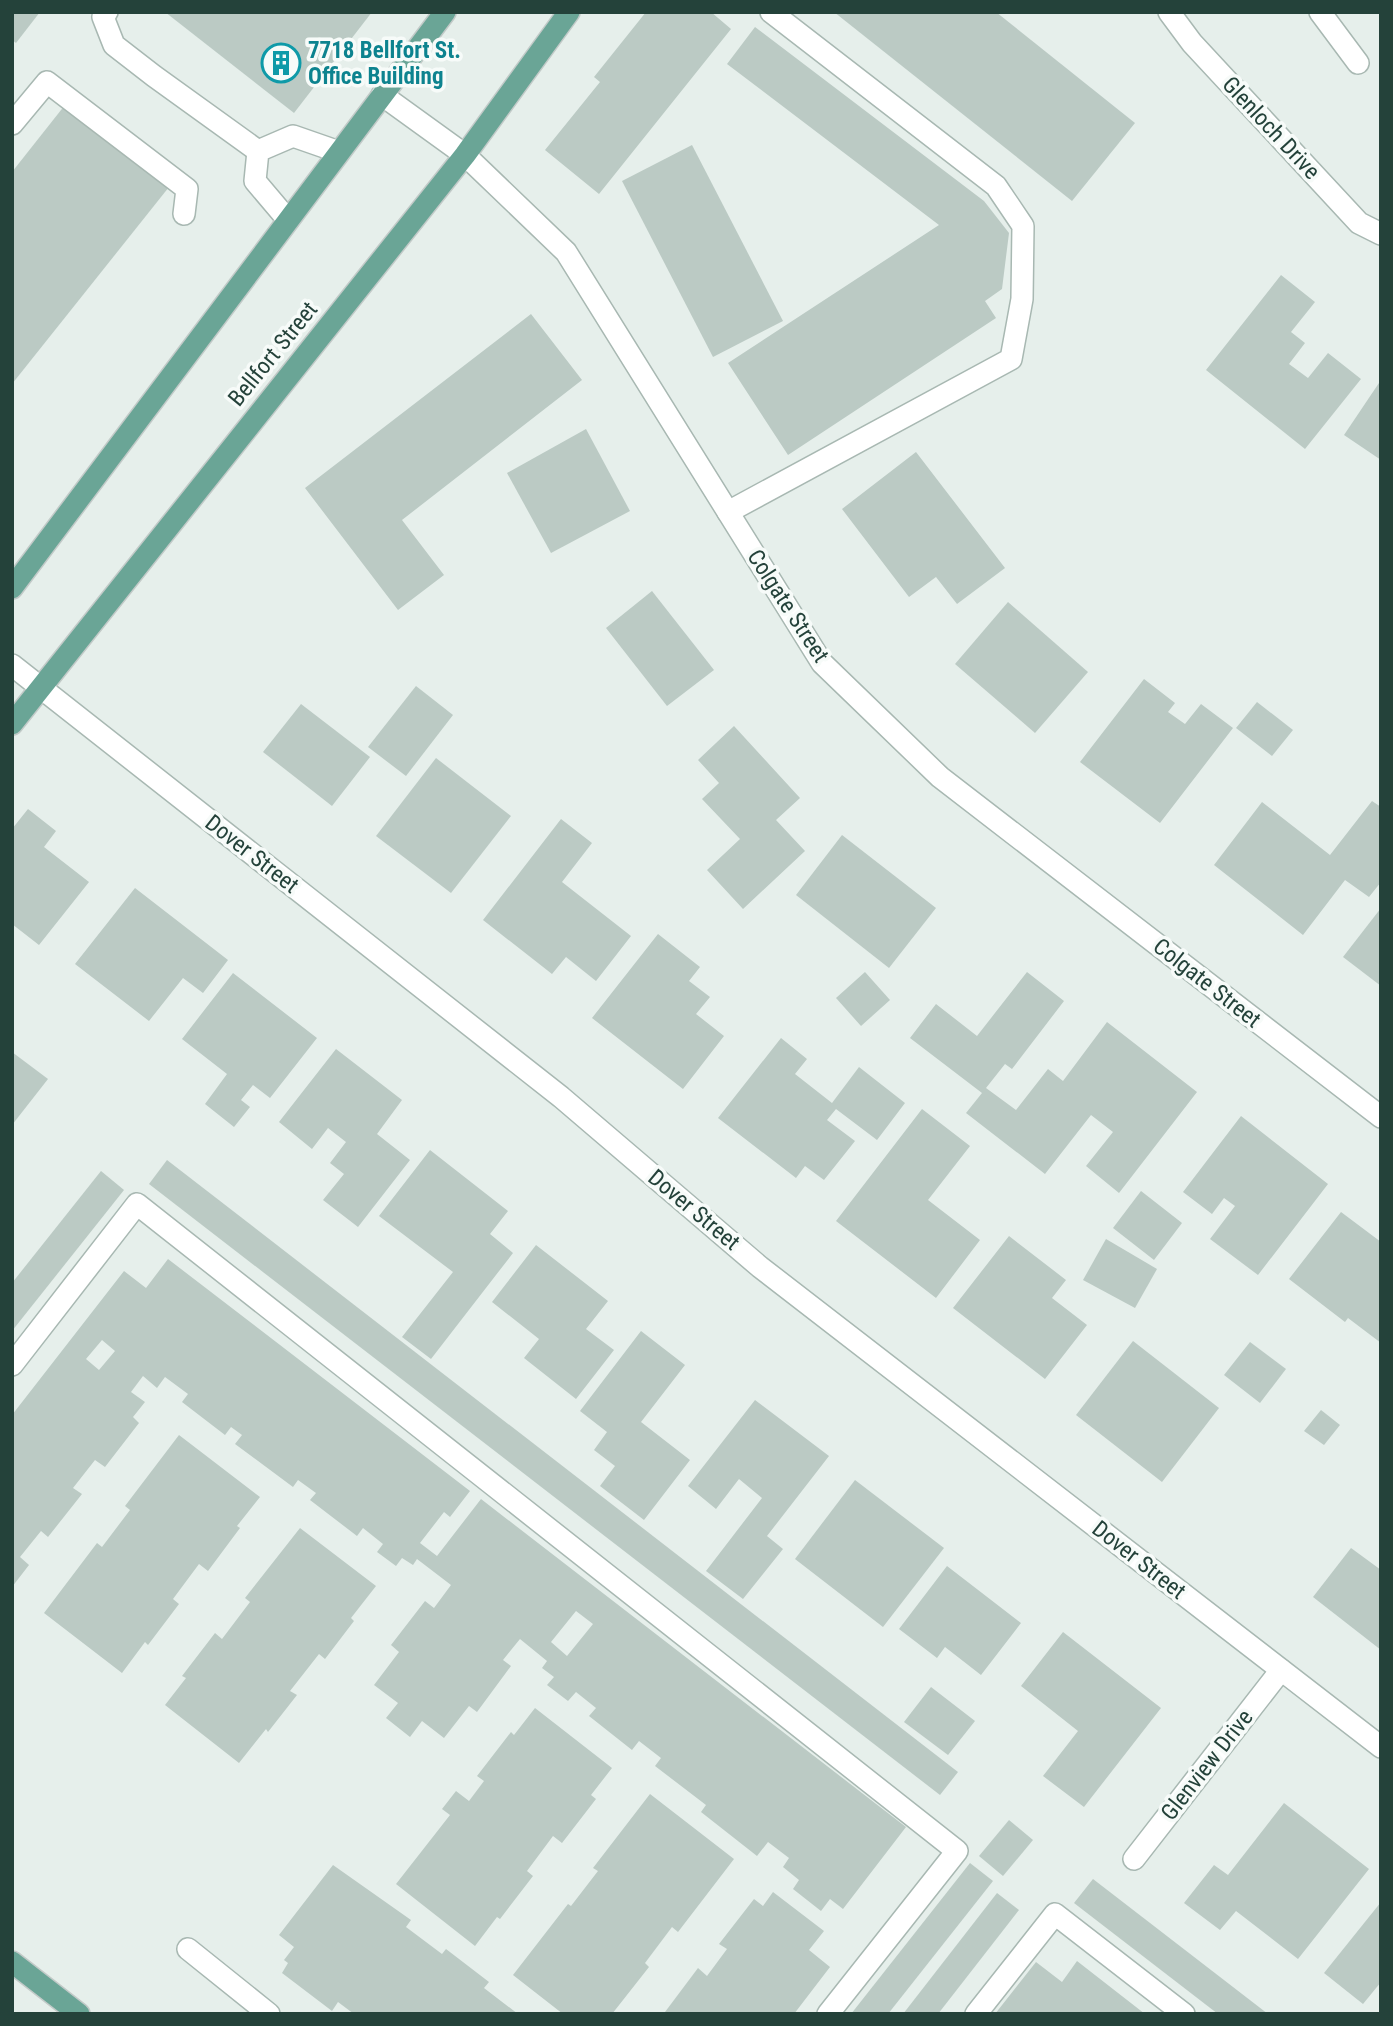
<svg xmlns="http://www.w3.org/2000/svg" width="1393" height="2026" font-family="'Roboto Condensed',sans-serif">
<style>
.building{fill:#bbcac4;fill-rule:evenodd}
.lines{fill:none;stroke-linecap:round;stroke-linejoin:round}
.minor-casing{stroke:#a8b8b2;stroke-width:24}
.major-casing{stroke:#c2cac8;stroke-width:24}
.minor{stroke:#fff;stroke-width:21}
.major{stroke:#6aa596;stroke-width:21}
.labels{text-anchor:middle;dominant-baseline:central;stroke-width:7;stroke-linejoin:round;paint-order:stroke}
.culture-label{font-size:23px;font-weight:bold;fill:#0d838f;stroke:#f7fbf9;text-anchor:start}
.street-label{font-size:23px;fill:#24423a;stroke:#f7fbf9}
</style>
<rect width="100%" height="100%" fill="#e6efeb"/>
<g class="building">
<path d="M12,12H40L16,43L12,40Z"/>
<path d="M165,12H372L294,113Z"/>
<path d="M646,12H711L731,29L599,194L545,150L600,82L594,77Z"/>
<path d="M834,12H996L1135,123L1072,201Z"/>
<path d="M755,27L984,201L1009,233L1002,289L985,301L996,318L788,455L728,363L939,225L727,64Z"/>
<path d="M65,105L169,187L12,384V172Z"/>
<path d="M692,145L783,321L713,357L622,181Z"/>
<path d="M1281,275L1315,302L1291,332L1305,343L1289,364L1308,378L1328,353L1361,379L1305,449L1206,370Z"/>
<path d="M531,314L582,380L402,520L444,575L398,610L305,488Z"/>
<path d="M1381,380V460L1344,435Z"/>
<path d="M586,429L630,511L551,553L507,473Z"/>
<path d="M916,452L1005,568L957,604L936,577L909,597L842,509Z"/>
<path d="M652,591L714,670L667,706L606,628Z"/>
<path d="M1008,602L1088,672L1035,733L955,664Z"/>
<path d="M1144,679L1175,703L1168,712L1185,724L1201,704L1233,728L1160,823L1080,762Z"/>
<path d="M416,686L453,715L406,776L368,747Z"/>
<path d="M1257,702L1293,730L1272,756L1236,728Z"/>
<path d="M301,704L370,757L332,806L263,752Z"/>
<path d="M734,726L800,798L776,820L805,851L743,909L707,870L740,839L702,799L719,783L698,760Z"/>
<path d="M436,758L511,816L451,893L376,836Z"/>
<path d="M1372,801L1381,807V882L1369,897L1345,880L1303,935L1214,865L1262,802L1330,855Z"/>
<path d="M28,809L56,831L44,847L89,882L39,945L12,924V829Z"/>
<path d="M561,819L592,843L562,882L631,936L596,981L566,957L552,974L483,920Z"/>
<path d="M842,835L936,908L889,968L796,895Z"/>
<path d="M135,888L228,960L203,993L183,978L149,1021L75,964Z"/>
<path d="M1381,908V986L1343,957Z"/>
<path d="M658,934L700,967L689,981L710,997L696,1014L724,1036L683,1089L592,1018Z"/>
<path d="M865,972L890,1000L861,1026L836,998Z"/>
<path d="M1027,972L1064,1001L1012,1069L1005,1064L986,1088L1016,1110L1048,1069L1063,1081L1107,1022L1197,1092L1119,1193L1086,1166L1113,1132L1091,1115L1045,1174L966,1113L982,1093L910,1038L936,1004L977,1036Z"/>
<path d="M233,973L317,1038L270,1098L253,1085L241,1100L250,1107L234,1127L205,1104L227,1074L182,1039Z"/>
<path d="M781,1038L807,1059L795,1074L832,1103L859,1067L905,1103L877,1140L836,1109L827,1120L855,1141L824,1180L805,1166L796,1178L718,1118Z"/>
<path d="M336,1049L402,1100L377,1134L410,1160L358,1227L323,1200L344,1174L330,1163L346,1142L328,1128L312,1149L279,1122Z"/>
<path d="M12,1052L48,1079L12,1125Z"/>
<path d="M922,1109L970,1146L928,1200L980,1240L936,1298L836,1221Z"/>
<path d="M1241,1116L1328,1184L1258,1275L1210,1239L1235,1206L1224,1198L1212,1214L1183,1192Z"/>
<path d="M430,1150L508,1211L490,1234L513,1253L431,1359L402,1337L453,1272L379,1216Z"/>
<path d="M167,1160L958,1772L940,1795L149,1184Z"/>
<path d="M101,1171L124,1190L12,1331V1283Z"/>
<path d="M1141,1191L1182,1223L1154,1260L1113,1228Z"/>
<path d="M1341,1212L1381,1242V1343L1348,1318L1345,1322L1289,1279Z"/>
<path d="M1009,1236L1066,1280L1052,1298L1087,1325L1045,1379L953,1308Z"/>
<path d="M1106,1239L1157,1269L1135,1308L1083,1280Z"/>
<path d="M536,1245L608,1301L586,1329L614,1350L576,1399L524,1358L539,1339L492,1302Z"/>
<path d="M168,1259L470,1491L450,1517L444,1512L420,1543L437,1556L481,1499L906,1827L843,1909L830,1899L821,1911L793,1889L799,1880L783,1867L789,1858L768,1842L757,1856L701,1812L706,1805L655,1766L661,1758L639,1741L632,1750L589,1716L596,1708L576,1692L568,1701L547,1685L554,1677L542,1668L547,1661L520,1639L503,1660L511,1666L477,1712L469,1706L444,1738L422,1721L410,1737L386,1718L398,1703L374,1685L399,1652L391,1645L425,1601L434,1608L451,1585L417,1559L413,1565L402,1558L396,1566L377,1552L383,1544L363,1528L357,1536L310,1500L316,1493L298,1480L293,1487L235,1444L242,1435L231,1427L225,1435L182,1402L188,1394L165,1377L157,1388L143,1376L131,1392L145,1402L133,1417L139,1423L105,1467L95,1460L73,1488L82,1494L48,1537L41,1531L20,1557L29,1565L12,1587V1415L124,1271L146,1288ZM102,1340L115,1351L99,1370L86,1359ZM576,1611L593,1624L567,1656L551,1642Z"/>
<path d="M641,1331L685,1365L641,1422L690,1460L644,1520L600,1486L615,1466L594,1450L607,1432L580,1411Z"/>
<path d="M1133,1341L1219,1408L1162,1482L1076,1415Z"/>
<path d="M1250,1342L1286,1369L1260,1403L1224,1375Z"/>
<path d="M755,1400L829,1456L767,1536L783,1549L743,1599L706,1571L762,1498L739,1479L716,1509L688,1486Z"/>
<path d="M1321,1410L1340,1425L1324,1445L1304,1431Z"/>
<path d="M179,1435L260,1497L237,1526L240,1528L208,1571L199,1564L173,1599L179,1604L148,1645L145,1642L122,1673L44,1613L97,1543L102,1547L130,1510L125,1506Z"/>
<path d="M855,1480L944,1548L883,1627L795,1559Z"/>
<path d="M300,1528L376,1586L351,1618L354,1621L325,1659L319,1654L290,1691L297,1695L268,1732L266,1729L239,1763L165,1705L186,1678L182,1676L215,1633L222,1639L250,1602L245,1598Z"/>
<path d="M1351,1548L1381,1570V1650L1313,1597Z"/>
<path d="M947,1566L1021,1623L981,1675L945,1647L937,1658L899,1629Z"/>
<path d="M1063,1632L1161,1708L1084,1807L1043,1776L1078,1731L1021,1686Z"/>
<path d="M931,1687L975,1721L948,1755L904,1722Z"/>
<path d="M535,1708L612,1768L591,1795L596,1799L562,1843L553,1836L527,1871L533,1876L500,1919L497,1917L475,1946L396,1884L450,1815L442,1809L456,1791L469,1801L484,1781L477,1776L511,1732L514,1735Z"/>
<path d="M650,1794L734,1859L678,1932L672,1927L645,1963L649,1967L612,2014H563L513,1975L568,1904L571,1906L598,1871L593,1868Z"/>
<path d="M1284,1803L1369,1869L1298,1959L1236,1911L1220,1930L1184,1903L1214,1865L1228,1875Z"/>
<path d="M1009,1820L1033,1840L1003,1876L979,1856Z"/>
<path d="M970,1863L993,1881L888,2014H851Z"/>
<path d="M333,1865L411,1920L406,1927L442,1954L446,1949L489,1982L484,1988L518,2014H354L338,2002L332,2011L282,1973L288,1963L284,1960L294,1947L279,1935Z"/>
<path d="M1093,1879L1268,2014H1218L1074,1903Z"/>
<path d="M773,1892L824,1931L809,1950L830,1967L794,2014H668L665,2012L698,1968L707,1976L727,1949L719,1944L754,1899L763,1906Z"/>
<path d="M997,1893L1019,1910L938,2014H903Z"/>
<path d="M1381,1902V1982L1363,2004L1324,1973Z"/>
<path d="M1077,1961L1145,2014H995L1036,1962L1062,1982Z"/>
</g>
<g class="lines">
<defs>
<g id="minor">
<path d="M107,12L103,17L114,45L154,76L258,151"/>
<path d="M1169,12L1192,43L1359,223L1381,234"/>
<path d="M1320,12L1358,63"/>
<path d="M382,95L465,155L566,252L822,663L940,777L1381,1117"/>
<path d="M12,124L47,82L187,189L184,214"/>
<path d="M288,220L255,181L258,151L293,136L339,152"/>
<path d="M728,512L1011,359L1022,299L1023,226L996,186L771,12"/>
<path d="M12,665L561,1097L760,1267L1381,1747"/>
<path d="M12,1365L137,1204L957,1851L828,2014"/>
<path d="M1134,1859L1281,1670"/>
<path d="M188,1949L269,2014"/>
<path d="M976,2014L1055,1914L1184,2014"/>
</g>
<g id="major">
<path d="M12,588L445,12"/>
<path d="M12,724L465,155L569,12"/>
<path d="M12,1962L79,2014"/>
</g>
</defs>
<use href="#minor" class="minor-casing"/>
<use href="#major" class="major-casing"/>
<use href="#minor" class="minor"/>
<use href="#major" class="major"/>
</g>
<defs>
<symbol id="building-ring" viewBox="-11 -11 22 22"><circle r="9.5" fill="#f7fbf9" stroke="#0f9aa8" stroke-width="1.5"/><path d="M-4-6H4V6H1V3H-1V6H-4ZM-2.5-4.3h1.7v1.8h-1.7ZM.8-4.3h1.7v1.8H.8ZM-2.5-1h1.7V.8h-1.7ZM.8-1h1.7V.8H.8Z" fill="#0f9aa8"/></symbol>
</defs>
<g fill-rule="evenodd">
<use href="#building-ring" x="259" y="41" width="44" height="44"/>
</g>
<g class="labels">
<g class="culture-label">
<text x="308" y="50">7718 Bellfort St.<tspan x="308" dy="26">Office Building</tspan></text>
</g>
<g class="street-label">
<text transform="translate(1271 128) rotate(47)">Glenloch Drive</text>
<text transform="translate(273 354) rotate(-51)">Bellfort Street</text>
<text transform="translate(788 606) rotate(57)">Colgate Street</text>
<text transform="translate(252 854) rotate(38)">Dover Street</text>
<text transform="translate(1207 983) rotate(38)">Colgate Street</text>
<text transform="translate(694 1210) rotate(40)">Dover Street</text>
<text transform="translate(1139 1560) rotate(38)">Dover Street</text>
<text transform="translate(1207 1765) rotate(-52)">Glenview Drive</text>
</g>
</g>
<rect width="1393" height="2026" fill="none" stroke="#24423a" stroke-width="28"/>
</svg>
